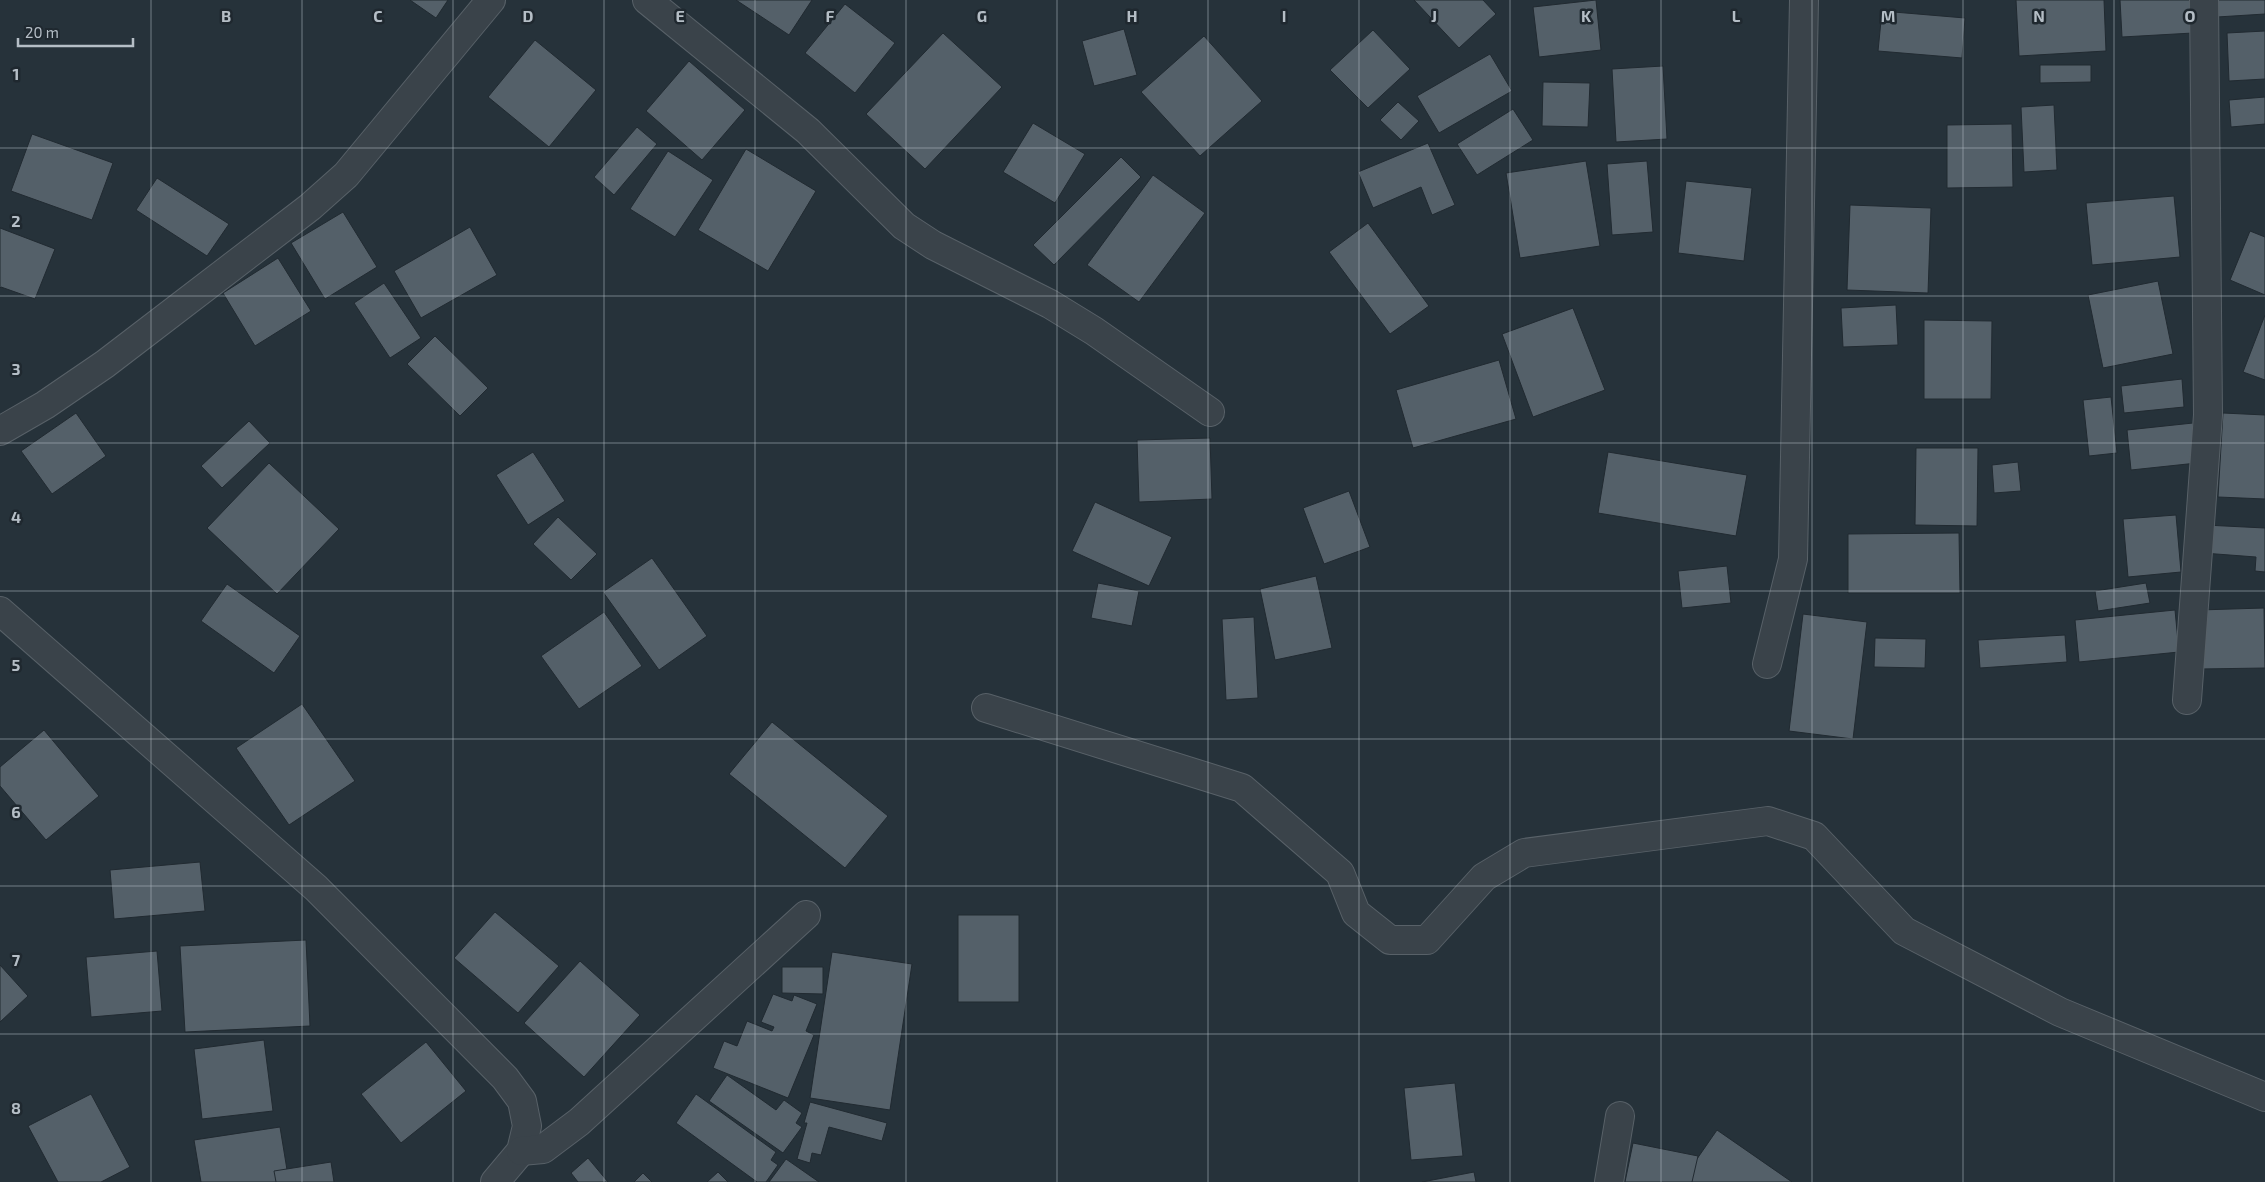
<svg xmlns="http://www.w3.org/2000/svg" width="2265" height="1182" font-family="'Exo 2',sans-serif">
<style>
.building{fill:#546069;stroke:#212a31}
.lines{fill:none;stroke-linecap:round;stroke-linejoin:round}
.minor-casing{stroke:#586168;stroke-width:30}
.minor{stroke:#3a434a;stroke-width:28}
.grid{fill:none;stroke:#b5bec6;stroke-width:1;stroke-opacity:0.55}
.grid-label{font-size:16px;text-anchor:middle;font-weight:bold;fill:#b5bec6;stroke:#1f282f;stroke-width:5;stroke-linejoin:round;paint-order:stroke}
</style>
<rect width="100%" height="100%" fill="#26323a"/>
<g class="building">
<path d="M410,0H448L436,18Z"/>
<path d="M736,0H812L789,35Z"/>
<path d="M1414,0H1483L1496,14L1459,48Z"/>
<path d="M1596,0L1601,50L1539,57L1533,7Z"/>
<path d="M2016,0H2104L2106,51L2019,56Z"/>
<path d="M2120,0H2191L2193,33L2122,37Z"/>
<path d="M2216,0H2265V14L2217,17Z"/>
<path d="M845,4L895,43L855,93L805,53Z"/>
<path d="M1882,11L1965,18L1962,58L1878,51Z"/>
<path d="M1124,29L1137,75L1094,86L1082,41Z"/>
<path d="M1373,30L1410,69L1368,108L1330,70Z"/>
<path d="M2265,31V79L2229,81L2227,33Z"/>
<path d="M943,33L1002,87L925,169L866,114Z"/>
<path d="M1204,36L1262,101L1200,156L1141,92Z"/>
<path d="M535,40L596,90L549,147L488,97Z"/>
<path d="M1490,54L1512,91L1439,133L1417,96Z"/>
<path d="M689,61L745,110L702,160L646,111Z"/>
<path d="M2040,65H2091V82L2040,83Z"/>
<path d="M1663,66L1667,139L1616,142L1612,69Z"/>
<path d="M1543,82L1590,83L1588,127L1542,126Z"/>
<path d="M2265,97V124L2231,127L2229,100Z"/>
<path d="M1398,102L1419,121L1401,140L1380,120Z"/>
<path d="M2054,105L2057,170L2024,172L2021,107Z"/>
<path d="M1513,109L1533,140L1477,175L1457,144Z"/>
<path d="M1033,123L1085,154L1055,203L1003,172Z"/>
<path d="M2012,124L2013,187L1947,188V125Z"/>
<path d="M637,127L657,144L614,195L594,177Z"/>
<path d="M32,134L113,163L92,220L11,191Z"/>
<path d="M1428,143L1455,205L1432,215L1421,187L1373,208L1358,172Z"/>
<path d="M746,149L816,191L768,271L698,230Z"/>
<path d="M668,151L713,180L675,237L630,209Z"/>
<path d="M1121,157L1141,177L1054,265L1033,245Z"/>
<path d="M1586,161L1600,246L1520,258L1506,173Z"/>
<path d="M1647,161L1653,232L1612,235L1607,164Z"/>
<path d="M1153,175L1205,213L1139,302L1087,265Z"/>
<path d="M157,178L229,224L207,256L136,210Z"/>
<path d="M1686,181L1752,188L1744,261L1678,253Z"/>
<path d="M2174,196L2180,257L2092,265L2086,203Z"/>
<path d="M1850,205L1931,208L1928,293L1847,290Z"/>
<path d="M343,212L377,267L325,299L291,243Z"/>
<path d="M1368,223L1429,306L1390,334L1329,252Z"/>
<path d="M470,227L497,275L421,318L394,271Z"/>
<path d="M0,228L55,249L35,299L1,287L0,288Z"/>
<path d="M2250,231L2265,237V295L2230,280Z"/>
<path d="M278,258L311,311L255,346L223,293Z"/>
<path d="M2158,281L2173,354L2103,368L2088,295Z"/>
<path d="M384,283L421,338L390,358L354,303Z"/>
<path d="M1896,305L1898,345L1843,347L1841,308Z"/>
<path d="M1573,308L1605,390L1533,417L1502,334Z"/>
<path d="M2265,315V380L2243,372Z"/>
<path d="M1924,320L1992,321L1991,399H1924Z"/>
<path d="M435,336L488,388L460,416L407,364Z"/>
<path d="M1499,360L1516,419L1413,448L1396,390Z"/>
<path d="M2182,379L2184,407L2124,413L2121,386Z"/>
<path d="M2111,397L2117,453L2089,456L2083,400Z"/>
<path d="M76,413L106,456L52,494L21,451Z"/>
<path d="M2223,413L2265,415V499L2218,497Z"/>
<path d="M249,421L270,443L222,488L201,466Z"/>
<path d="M2193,423L2197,463L2131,470L2127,430Z"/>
<path d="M1210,438L1212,499L1139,502L1137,440Z"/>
<path d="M1916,448H1978L1977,526L1915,525Z"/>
<path d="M533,452L565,501L528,525L496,475Z"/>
<path d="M1608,452L1747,475L1736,536L1598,513Z"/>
<path d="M2018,462L2021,491L1994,493L1992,465Z"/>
<path d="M269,463L339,529L277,594L207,528Z"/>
<path d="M1349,491L1370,547L1324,564L1303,508Z"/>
<path d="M1095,502L1172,537L1149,586L1072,551Z"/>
<path d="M2176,515L2181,572L2128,577L2123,519Z"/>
<path d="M558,517L597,554L571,580L533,544Z"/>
<path d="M2205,525L2265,528V572L2255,571L2256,557L2203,553Z"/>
<path d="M1959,533L1960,593H1848V534Z"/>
<path d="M652,558L707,636L659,670L603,592Z"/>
<path d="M1727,566L1731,603L1682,608L1678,571Z"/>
<path d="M1316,576L1332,648L1275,660L1260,589Z"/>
<path d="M1098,583L1139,591L1132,626L1091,618Z"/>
<path d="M2146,583L2150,603L2098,611L2095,591Z"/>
<path d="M227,584L300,636L274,673L201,621Z"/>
<path d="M2264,608L2265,668L2200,669L2199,610Z"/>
<path d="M2175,610L2179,652L2079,662L2075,620Z"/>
<path d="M604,612L642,666L579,709L541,656Z"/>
<path d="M1803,614L1867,622L1853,739L1789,731Z"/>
<path d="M1254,617L1258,698L1226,700L1222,619Z"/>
<path d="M2065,635L2067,662L1980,668L1978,640Z"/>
<path d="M1875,638L1926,639L1925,668L1874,667Z"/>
<path d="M302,704L355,781L289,825L236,748Z"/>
<path d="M772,722L888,816L845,868L729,774Z"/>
<path d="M44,730L99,796L46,840L0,786V767Z"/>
<path d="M200,862L205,911L114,919L110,870Z"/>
<path d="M495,912L559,966L518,1013L454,958Z"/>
<rect x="958" y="915" width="61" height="87"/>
<path d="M306,940L310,1026L185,1032L180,946Z"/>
<path d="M157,951L162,1011L91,1017L86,957Z"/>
<path d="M832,952L912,964L890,1110L810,1098Z"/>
<path d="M580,961L640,1015L584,1077L524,1023Z"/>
<path d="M0,965L28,996L0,1022Z"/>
<path d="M782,967H823V994L782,993Z"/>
<path d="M773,994L792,1001L794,995L817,1004L806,1031L814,1035L788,1098L713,1068L724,1041L737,1046L747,1021L772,1031L774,1027L761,1022Z"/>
<path d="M264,1040L273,1111L202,1119L194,1049Z"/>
<path d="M426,1042L466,1091L401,1143L361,1094Z"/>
<path d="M727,1075L776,1110L784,1100L802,1113L796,1123L802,1127L783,1153L709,1101Z"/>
<path d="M1455,1083L1463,1156L1411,1160L1404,1088Z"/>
<path d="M91,1094L130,1167L101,1182H58L28,1126Z"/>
<path d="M696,1094L776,1152L771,1160L778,1165L766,1182H757L676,1123Z"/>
<path d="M810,1102L887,1123L882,1141L829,1127L821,1155L812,1153L810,1163L797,1159L807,1123H804Z"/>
<path d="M280,1127L289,1182H201L194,1140Z"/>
<path d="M1717,1130L1792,1182H1681Z"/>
<path d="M1633,1143L1698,1156L1692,1182H1625Z"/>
<path d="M588,1158L608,1182H578L571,1173Z"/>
<path d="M786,1159L819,1182H769Z"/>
<path d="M331,1162L334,1182H276L274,1171Z"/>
<path d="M718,1172L728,1182H707Z"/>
<path d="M1474,1172L1476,1182H1422Z"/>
<path d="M643,1173L652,1182H634Z"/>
</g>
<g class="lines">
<defs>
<g id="minor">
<path d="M647,0L808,131L904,226L933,245L1050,304L1094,331L1210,412"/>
<path d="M0,431L45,405L105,364L310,207L346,175L491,0"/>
<path d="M0,611L316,888L505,1078L522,1101L527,1126L521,1151L495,1182"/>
<path d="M1767,664L1793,559L1804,0"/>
<path d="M2187,700L2208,415L2204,0"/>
<path d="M986,708L1242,788L1340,873L1356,913L1390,940H1427L1484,877L1524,853L1768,821L1814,836L1904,931L2060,1012L2265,1097"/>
<path d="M521,1151L543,1149L579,1122L806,915"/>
<path d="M1609,1182L1620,1116"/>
</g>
</defs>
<use href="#minor" class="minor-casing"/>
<use href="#minor" class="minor"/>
</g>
<path class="grid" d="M151,0V1182M302,0V1182M453,0V1182M604,0V1182M755,0V1182M906,0V1182M1057,0V1182M1208,0V1182M1359,0V1182M1510,0V1182M1661,0V1182M1812,0V1182M1963,0V1182M2114,0V1182M0,148H2265M0,296H2265M0,443H2265M0,591H2265M0,739H2265M0,886H2265M0,1034H2265"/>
<g class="grid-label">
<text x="226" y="22">B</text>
<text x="378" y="22">C</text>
<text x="528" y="22">D</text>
<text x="680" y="22">E</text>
<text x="830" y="22">F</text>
<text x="982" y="22">G</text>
<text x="1132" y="22">H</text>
<text x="1284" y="22">I</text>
<text x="1434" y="22">J</text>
<text x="1586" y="22">K</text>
<text x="1736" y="22">L</text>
<text x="1888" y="22">M</text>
<text x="2039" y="22">N</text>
<text x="2190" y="22">O</text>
<text x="16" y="80">1</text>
<text x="16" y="227">2</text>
<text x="16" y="375">3</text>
<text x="16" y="523">4</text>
<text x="16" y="671">5</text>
<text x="16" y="818">6</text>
<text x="16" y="966">7</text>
<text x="16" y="1114">8</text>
</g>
<path d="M18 38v8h115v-8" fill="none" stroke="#b5bec6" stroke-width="2.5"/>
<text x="25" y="38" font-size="15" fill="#b5bec6" stroke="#1f282f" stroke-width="4" paint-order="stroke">20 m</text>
</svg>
